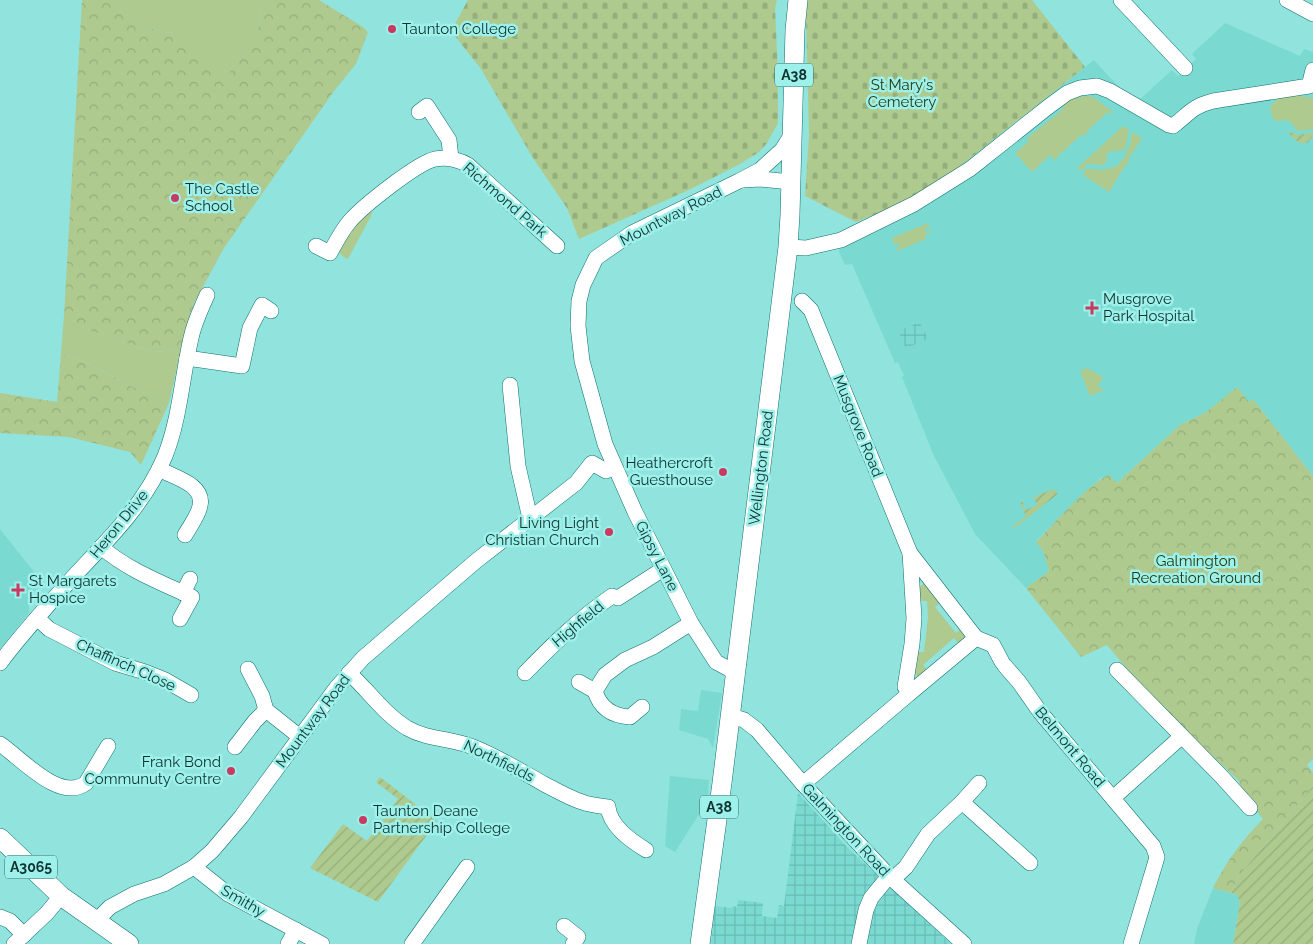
<svg xmlns="http://www.w3.org/2000/svg" width="1313" height="944" font-family="Raleway,sans-serif">
<style>
.built{fill:#7adad2}
.industrial{fill:url(#industrial-grid)}
.grass{fill:#aeca8f}
.forest{fill:url(#forest-crowns)}
.cemetery{fill:url(#cemetery-stones)}
.garden{fill:url(#garden-furrows)}
.lines{fill:none;stroke-linecap:round;stroke-linejoin:round}
.minor-casing{stroke:#0f716c;stroke-width:16}
.major-casing{stroke:#0f716c;stroke-width:20}
.minor{stroke:#fff;stroke-width:15}
.major{stroke:#fff;stroke-width:19}
.poi-dot{fill:#c93a61;stroke:#9df1ea;stroke-width:2}
.labels{text-anchor:middle;dominant-baseline:central;stroke-width:5;stroke-linejoin:round;paint-order:stroke}
.shield{fill:#9df1ea;stroke:#3a6c68;stroke-width:1}
.shield-label{font-size:14px;font-weight:bold;fill:#0f3331}
.poi-label{font-size:15px;fill:#0f3331;stroke:#9df1ea;text-anchor:start}
.park-label{font-size:15px;fill:#283b0e;stroke:#9df1ea}
.street-label{font-size:15px;fill:#0f3331;stroke:#9df1ea}
</style>
<defs>
<pattern id="industrial-grid" width="8" height="8" patternUnits="userSpaceOnUse" patternTransform="scale(1.25)"><rect width="8" height="8" fill="#7adad2"/><path d="M0 4h8M4 0v8" fill="none" stroke="#68bcb5"/></pattern>
<pattern id="forest-crowns" width="20" height="18" patternUnits="userSpaceOnUse" patternTransform="scale(1.25)"><rect width="20" height="18" fill="#aeca8f"/><path d="M2 6a3 3 0 1 1 6 0M12 15a3 3 0 1 1 6 0" fill="none" stroke="#94ae7c"/></pattern>
<pattern id="cemetery-stones" width="16" height="16" patternUnits="userSpaceOnUse" patternTransform="scale(1.25)"><rect width="16" height="16" fill="#aeca8f"/><path d="M2 7V4a2 2 0 0 1 4 0v3zM10 15v-3a2 2 0 0 1 4 0v3z" fill="#94ae7c"/></pattern>
<pattern id="garden-furrows" width="10" height="10" patternUnits="userSpaceOnUse" patternTransform="scale(1.25)"><rect width="10" height="10" fill="#aeca8f"/><path d="M-1 1l2-2M0 10L10 0M9 11l2-2" fill="none" stroke="#94ae7c"/></pattern>
</defs>
<rect width="100%" height="100%" fill="#90e4dd"/>
<g class="built">
<path d="M1225,23L1300,56L1304,49L1313,52V476L1253,399L1249,403L1237,388L1206,412L1180,425L1117,483L1102,477L1083,495L1036,541L1043,551L1049,571L1026,588L975,534L934,456L902,377L904,376L898,362L895,363L852,264L845,265L839,252L844,229L889,209L950,174L1094,60L1119,87L1139,100L1172,70L1178,76L1196,59L1192,54Z"/>
<path d="M0,529L42,582L29,598V613L0,649Z"/>
<path d="M701,690L722,693L713,748L708,739L679,730L681,709L698,711Z"/>
<path d="M670,776L709,780L707,809L703,808L675,852L665,846Z"/>
<path d="M1213,888L1237,895L1240,902L1233,944H1194L1197,929Z"/>
</g>
<g class="industrial">
<path d="M920,322L928,339L906,348L898,331Z"/>
<path d="M798,793L847,847L951,944H711L715,906L732,908L733,906L737,907L738,900L763,903L762,916L777,918L779,905L784,906Z"/>
</g>
<g class="grass">
<path d="M118,0H261L259,26L227,76L180,47L188,33C152,34 140,27 118,0Z"/>
<path d="M1293,95L1313,98V129L1300,131L1295,129V127L1288,120L1275,121C1262,102 1279,98 1293,95Z"/>
<path d="M1087,96L1093,97L1113,112L1111,114L1108,112L1087,131L1088,132L1084,136L1082,134L1056,158L1057,160L1056,161L1050,155L1032,172L1015,153L1029,141L1027,138L1061,111L1065,103L1071,98Z"/>
<path d="M1123,126L1129,130L1125,150L1108,152L1105,165L1087,164L1083,170L1076,169Z"/>
<path d="M1132,132L1142,138L1128,160L1129,161L1126,166H1125L1109,192L1083,175L1087,168C1118,175 1128,160 1132,132Z"/>
<path d="M370,208L372,214L348,259C341,256 339,254 340,246Z"/>
<path d="M928,223L930,226L925,228L926,232L931,231L932,232L925,235L926,239L897,251L896,248L899,247L898,243L894,244L892,238Z"/>
<path d="M64,315L81,327L152,352L181,350L169,403L165,412L158,400L85,362L61,354Z"/>
<path d="M1087,368L1103,377L1098,386L1104,390L1090,396L1080,371Z"/>
<path d="M924,584H926L941,602L935,607L956,633L962,628C966,635 965,639 960,645L954,638L923,665L928,671L918,677L914,673L916,652H924L928,617L927,601H919L918,587Z"/>
</g>
<g class="forest">
<path d="M82,0H118C141,28 153,34 188,33L181,47L227,76L259,26L261,0H319L363,27L368,32L356,64L334,91L224,248L195,301L187,323L181,350L152,352L81,327L64,315Z"/>
<path d="M61,354L85,362L158,400L165,412L141,465L130,452L69,437L0,433V393L57,402Z"/>
<path d="M1237,387L1249,402L1253,399L1313,476V759L1307,765L1313,773V786L1238,877L1231,893L1213,888C1228,859 1240,843 1263,819L1243,794L1239,781C1193,737 1147,694 1107,645L1081,657L1026,588L1049,571L1043,551L1036,542C1052,526 1091,481 1109,475L1117,483L1180,425L1206,412Z"/>
</g>
<g class="cemetery">
<path d="M468,0H777L775,8L778,74V123L767,143L759,152L740,164L691,189L579,239L567,208L533,158L481,69L451,31Z"/>
<path d="M808,0H1032L1085,67L950,174L926,189L889,209L856,222L805,196L809,135L806,15Z"/>
</g>
<g class="garden">
<path d="M1289,132L1300,135L1313,132V136L1307,143H1299L1288,133Z"/>
<path d="M1053,489L1058,494L1013,529V526L1026,516L1020,502L1022,501L1026,510L1037,505L1034,497Z"/>
<path d="M380,777L437,821L378,902L310,868L343,824L367,841L398,799L376,782Z"/>
<path d="M1313,786V944H1233L1240,902L1237,895L1231,893L1238,877Z"/>
</g>
<g class="lines">
<defs>
<g id="minor">
<path d="M1121,0L1185,68"/>
<path d="M1287,0L1313,14"/>
<path d="M419,112L427,106L449,140L451,158"/>
<path d="M743,180L761,179L791,182"/>
<path d="M316,246L330,253C336,242 342,230 350,221C363,206 417,163 435,159C447,157 457,159 468,165L557,246"/>
<path d="M788,247L806,248L841,240L914,204L970,169L1048,107L1067,93L1080,88L1097,86L1110,91L1169,125L1173,126C1190,113 1191,107 1213,101L1309,86L1313,70"/>
<path d="M802,301L811,310L910,553L914,618L912,644L905,687L910,693L976,638L993,645L1002,662"/>
<path d="M187,358L242,366L250,328L262,305L271,311"/>
<path d="M510,385L518,466L529,514L532,517"/>
<path d="M159,469C173,477 205,484 200,506C198,516 190,526 185,535"/>
<path d="M101,547C128,570 160,582 192,597L180,619"/>
<path d="M910,553L976,638"/>
<path d="M183,593L190,579"/>
<path d="M37,618L49,629L115,663L145,672L165,680L191,695"/>
<path d="M0,663C23,632 50,603 76,574C110,538 146,502 165,456C180,418 182,377 191,338C194,323 201,309 207,295"/>
<path d="M1005,666L1019,682L1040,712L1153,846L1157,857L1155,864L1131,944"/>
<path d="M248,669L262,696L266,710L300,737"/>
<path d="M736,670L729,669L716,662L691,623L635,512L605,444L582,361L578,326L579,301L583,285L596,258L632,233L739,181L760,170L782,150L792,134"/>
<path d="M1117,670L1221,776L1250,808"/>
<path d="M349,673C369,691 384,714 407,728C428,740 451,738 473,747C498,757 521,771 544,784C556,790 569,798 582,802C590,805 600,806 608,807C610,826 630,840 646,850"/>
<path d="M525,673C553,644 579,619 612,596L618,598L663,569"/>
<path d="M579,682L595,691"/>
<path d="M642,707L630,717C612,716 600,708 595,691L605,675L625,660L653,647L691,623"/>
<path d="M731,716L744,720L757,730L803,784L889,876L964,944"/>
<path d="M0,744C21,758 60,803 86,783L108,746"/>
<path d="M235,747L255,721L266,710"/>
<path d="M803,784L910,693"/>
<path d="M1113,798L1181,737"/>
<path d="M962,802L979,783"/>
<path d="M194,867L228,894L322,944"/>
<path d="M893,879L906,867L928,834L962,802L1030,863"/>
<path d="M0,917L10,921L24,935"/>
<path d="M96,921L110,907L134,894L164,884L194,867L212,851L241,817L337,687L363,658L476,561L576,483L592,463L606,471"/>
<path d="M564,926L578,937L573,944"/>
<path d="M14,944L47,913L61,896"/>
<path d="M288,944L296,930"/>
<path d="M412,944L467,867"/>
<path d="M859,944L866,910L871,898L889,876"/>
</g>
<g id="major">
<path d="M0,838L61,896L129,944"/>
<path d="M700,944L722,783L788,247L790,215L795,30L798,0"/>
</g>
</defs>
<use href="#minor" class="minor-casing"/>
<use href="#major" class="major-casing"/>
<use href="#minor" class="minor"/>
<use href="#major" class="major"/>
</g>
<g class="poi-dot">
<circle cx="392" cy="29" r="5"/>
<circle cx="175" cy="198" r="5"/>
<path d="M1089.5 300.5h5v5h5v5h-5v5h-5v-5h-5v-5h5z"/>
<circle cx="723" cy="472" r="5"/>
<circle cx="609" cy="532" r="5"/>
<path d="M15.5 582.5h5v5h5v5h-5v5h-5v-5h-5v-5h5z"/>
<circle cx="231" cy="771" r="5"/>
<circle cx="363" cy="820" r="5"/>
</g>
<g class="labels">
<g class="shield">
<rect x="775" y="63.5" width="38" height="23" rx="4"/>
<rect x="700" y="795.5" width="38" height="23" rx="4"/>
<rect x="5" y="855.5" width="52" height="23" rx="4"/>
</g>
<g class="shield-label">
<text x="794" y="75">A38</text>
<text x="719" y="807">A38</text>
<text x="31" y="867">A3065</text>
</g>
<g class="poi-label">
<text x="402" y="29">Taunton College</text>
<text x="185" y="189">The Castle<tspan x="185" dy="17">School</tspan></text>
<text x="1103" y="299">Musgrove<tspan x="1103" dy="17">Park Hospital</tspan></text>
<text x="713" y="463" text-anchor="end">Heathercroft<tspan x="713" dy="17">Guesthouse</tspan></text>
<text x="599" y="523" text-anchor="end">Living Light<tspan x="599" dy="17">Christian Church</tspan></text>
<text x="29" y="581">St Margarets<tspan x="29" dy="17">Hospice</tspan></text>
<text x="221" y="762" text-anchor="end">Frank Bond<tspan x="221" dy="17">Communuty Centre</tspan></text>
<text x="373" y="811">Taunton Deane<tspan x="373" dy="17">Partnership College</tspan></text>
</g>
<g class="park-label">
<text x="902" y="85">St Mary's<tspan x="902" dy="17">Cemetery</tspan></text>
<text x="1196" y="561">Galmington<tspan x="1196" dy="17">Recreation Ground</tspan></text>
</g>
<g class="street-label">
<text transform="translate(505 200) rotate(41)">Richmond Park</text>
<text transform="translate(671 216) rotate(-27)">Mountway Road</text>
<text transform="translate(858 426) rotate(68)">Musgrove Road</text>
<text transform="translate(761 468) rotate(-83)">Wellington Road</text>
<text transform="translate(119 524) rotate(-51)">Heron Drive</text>
<text transform="translate(657 556) rotate(63)">Gipsy Lane</text>
<text transform="translate(578 624) rotate(-40)">Highfield</text>
<text transform="translate(126 665) rotate(24)">Chaffinch Close</text>
<text transform="translate(313 721) rotate(-53)">Mountway Road</text>
<text transform="translate(1070 747) rotate(50)">Belmont Road</text>
<text transform="translate(499 761) rotate(26)">Northfields</text>
<text transform="translate(846 830) rotate(47)">Galmington Road</text>
<text transform="translate(243 901) rotate(30)">Smithy</text>
</g>
</g>
</svg>
